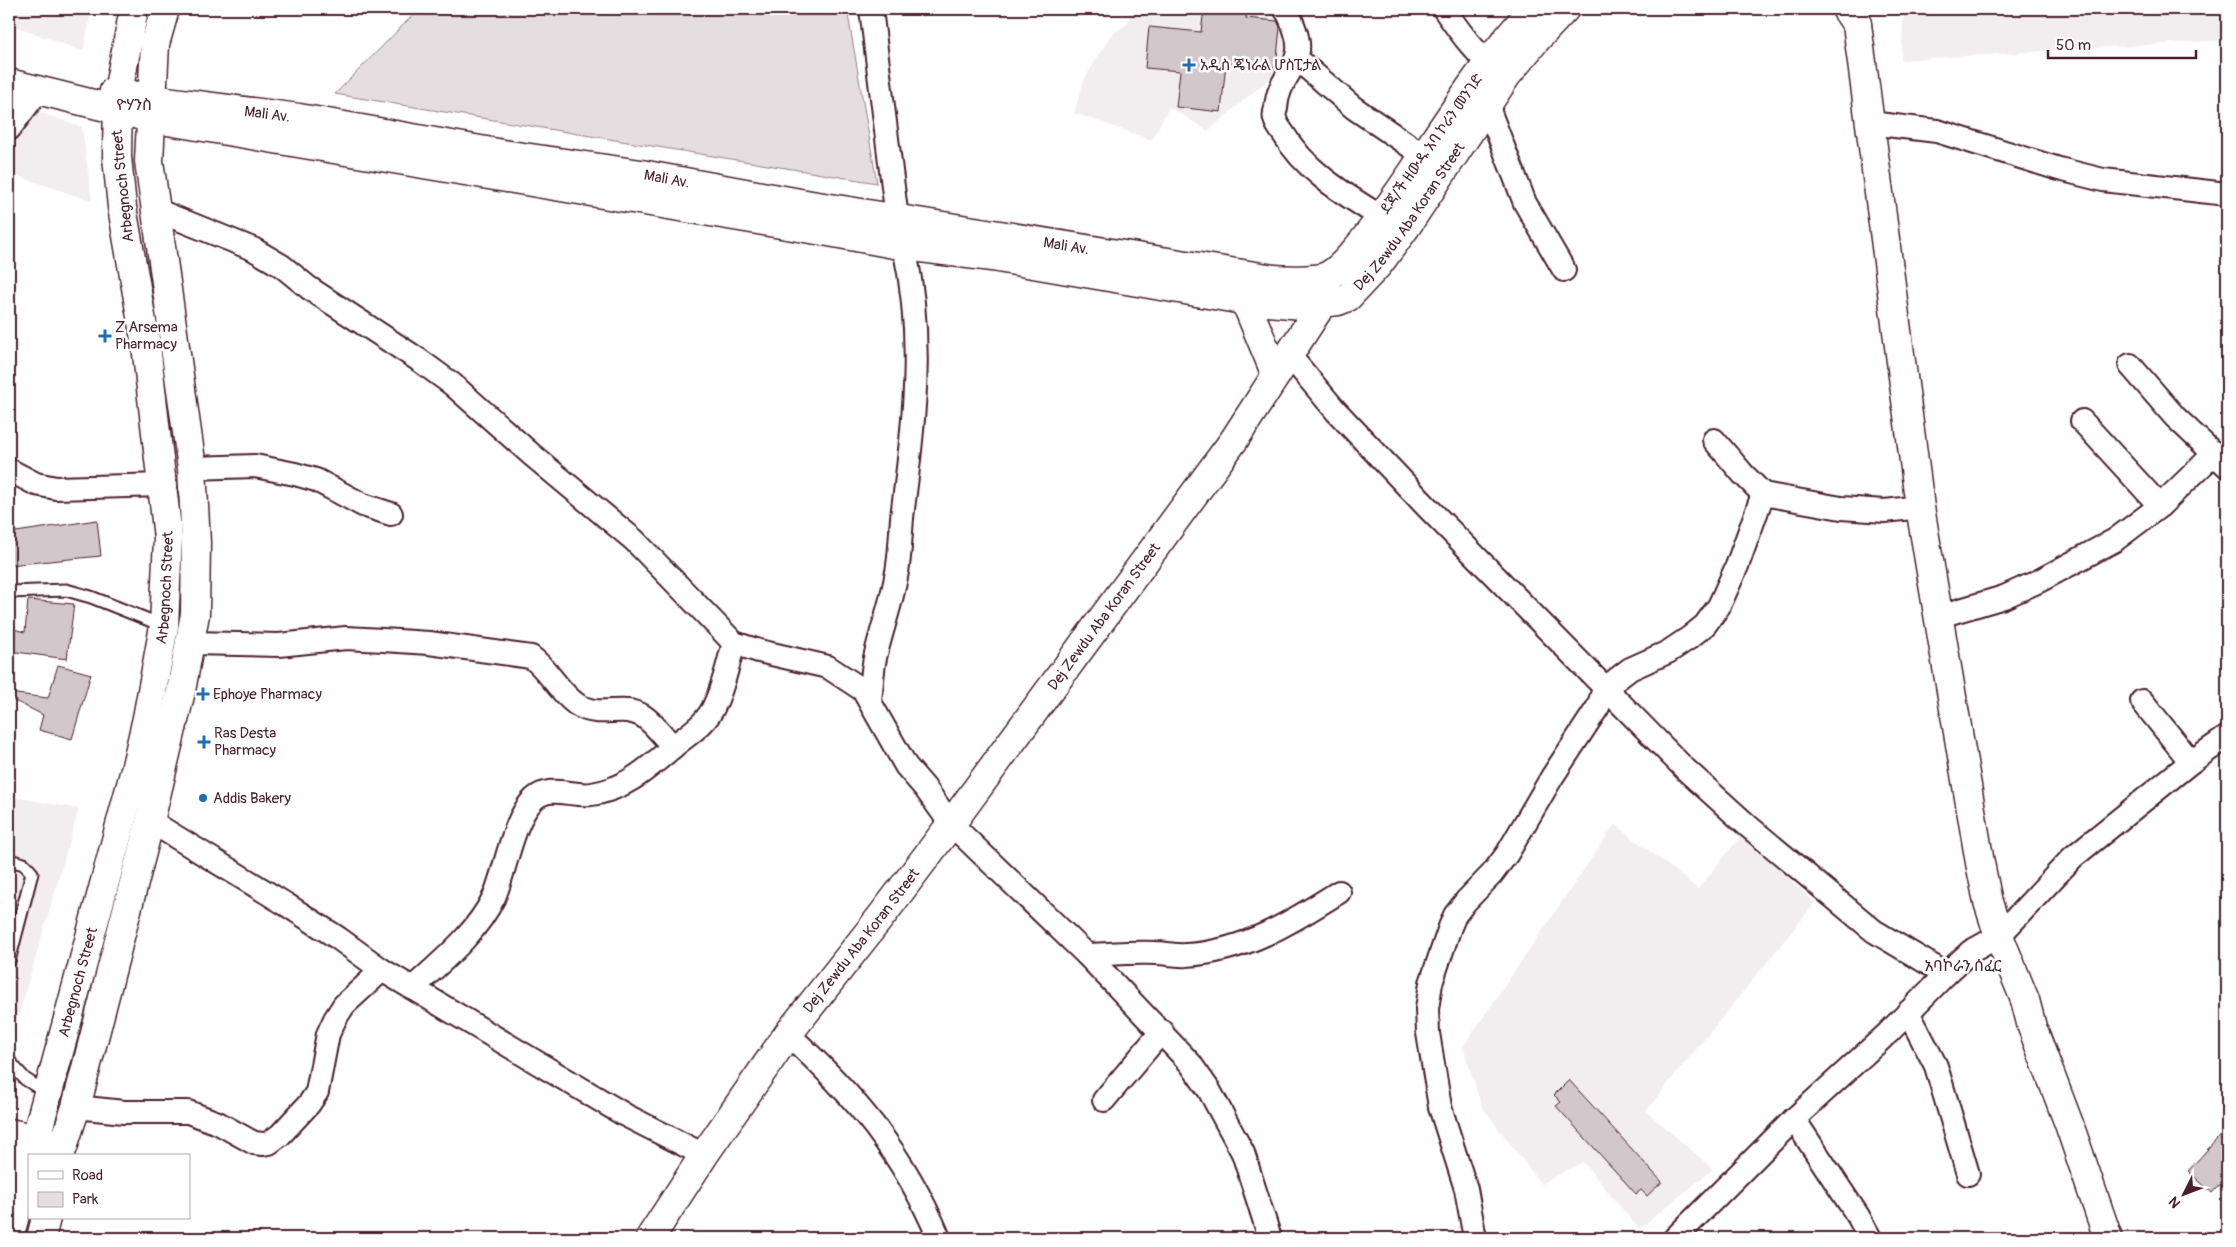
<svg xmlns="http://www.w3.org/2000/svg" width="2236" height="1247" font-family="Pangolin,'Noto Sans Ethiopic',sans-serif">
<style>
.built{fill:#f2eeef}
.green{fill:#e5dee0;stroke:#987e86}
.building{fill:#d2c7cb;stroke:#4a1f2b}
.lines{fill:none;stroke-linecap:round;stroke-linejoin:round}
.service-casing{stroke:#4a1f2b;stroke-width:15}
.minor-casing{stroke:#4a1f2b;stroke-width:26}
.secondary-casing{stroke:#4a1f2b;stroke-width:31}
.primary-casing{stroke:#4a1f2b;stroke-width:31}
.service{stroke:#fff;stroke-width:11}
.minor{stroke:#fff;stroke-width:22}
.secondary{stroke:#fff;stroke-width:28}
.primary{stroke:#fff;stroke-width:28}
.poi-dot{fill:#1f6fb2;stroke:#fff;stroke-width:2}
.labels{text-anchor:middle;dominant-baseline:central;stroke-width:5;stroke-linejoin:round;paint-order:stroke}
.poi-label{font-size:15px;fill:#4a1f2b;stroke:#fff;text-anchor:start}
.street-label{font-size:15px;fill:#4a1f2b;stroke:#fff}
.neighbourhood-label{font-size:16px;fill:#4a1f2b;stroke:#fff}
</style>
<rect width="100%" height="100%" fill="#fff"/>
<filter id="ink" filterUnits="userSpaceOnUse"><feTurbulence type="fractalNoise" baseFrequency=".02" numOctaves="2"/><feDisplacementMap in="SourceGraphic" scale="10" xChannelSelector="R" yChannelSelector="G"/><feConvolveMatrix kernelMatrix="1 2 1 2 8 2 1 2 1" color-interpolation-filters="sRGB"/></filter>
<g filter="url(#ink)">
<g class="built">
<path d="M9,9H92L83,51L9,24Z"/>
<path d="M1130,9H1271L1303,50L1208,131L1169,107L1152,140L1074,113L1084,80L1110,36L1128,23Z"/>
<path d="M1904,9H2227V40L1901,60Z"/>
<path d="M9,102L82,127L92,201L9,173Z"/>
<path d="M9,796L79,809L9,1048Z"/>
<path d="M1615,824L1698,889L1742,835L1815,903L1646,1111L1713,1169L1639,1229L1583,1162L1541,1184L1482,1107L1463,1047Z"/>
</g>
<path class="green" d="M419,9H847L877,183L335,94Z"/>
<g class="building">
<path d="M1204,9H1247L1246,18L1277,21L1280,27L1276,68L1226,63L1221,112L1176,107L1180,71L1145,68L1149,27L1201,32Z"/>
<path d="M97,520L101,556L9,565V533Z"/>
<path d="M28,600L74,604L67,659L9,651V628L25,632Z"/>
<path d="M58,665L91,674L72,739L39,730L43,715L9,698V693L48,698Z"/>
<path d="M1569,1080L1662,1182L1647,1196L1641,1190L1636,1194L1556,1106L1561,1102L1554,1095Z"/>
<path d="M2227,1128V1177L2212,1193L2188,1171Z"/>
</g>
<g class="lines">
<defs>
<g id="service">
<path d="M9,592L66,590L91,597L164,626"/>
<path d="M9,860L24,864L32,873L9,961"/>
<path d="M9,1061L25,1079L47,1093"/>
</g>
<g id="minor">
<path d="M1285,9C1290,15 1292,22 1295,30C1308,66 1278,73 1276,108C1275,111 1274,116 1275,119C1276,123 1280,129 1283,133C1305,171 1344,194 1381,217"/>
<path d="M1444,9C1460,32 1477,57 1501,72"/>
<path d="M1297,59L1354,108L1423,155"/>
<path d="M1487,105L1525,203L1564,270"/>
<path d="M1870,123L1937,131L2059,169L2103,180L2227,194"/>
<path d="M9,129L38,91"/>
<path d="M156,210L253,249L282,266L309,288L419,360L452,384L532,455L634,540L734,643L759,651L828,667L863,690L906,766L925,788L951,824L1087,955L1190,1063L1209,1090L1243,1153L1270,1238"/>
<path d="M1290,356L1336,411L1428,508L1685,769L1748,826L1874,931L1946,974"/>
<path d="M2130,365L2175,417L2227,466"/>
<path d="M2082,421L2160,506"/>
<path d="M1714,440L1743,474L1763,494L1841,508L1885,511L1920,507"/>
<path d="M192,468L255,466L295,474L316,480L363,505L391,514"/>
<path d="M9,470L36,484L56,488L163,485"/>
<path d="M1940,616L2004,597L2039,581L2115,540L2160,506L2215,453"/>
<path d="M191,643L279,645L346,638L383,640L429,643L531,657C549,670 558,691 576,704C600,720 621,703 643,716C654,723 664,737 673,747"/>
<path d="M870,700C872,686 872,672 875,658C881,631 891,605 896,577C901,555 900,532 903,509C916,406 926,321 897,219L871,9"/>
<path d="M2142,701L2191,762"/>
<path d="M150,821L287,905L338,938L382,970L625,1115L704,1155"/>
<path d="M1087,955C1110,954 1133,952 1156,953C1166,953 1176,956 1186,955C1244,952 1292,922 1339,892"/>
<path d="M414,987C443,960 476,934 494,897C506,870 512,820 534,799C551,784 571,797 592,794C626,789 648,768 673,747C688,734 707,724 715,704C724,685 728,663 734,643"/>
<path d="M1908,1012L1936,1066L1968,1174"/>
<path d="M788,1034C855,1096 903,1152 939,1238"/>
<path d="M1104,1100L1162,1031"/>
<path d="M76,1107L124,1112H188L218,1123L254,1143L263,1144L269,1143L280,1135L309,1104L317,1092L328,1034L335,1019L344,1005L382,970"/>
<path d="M1794,1119L1858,1216L1870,1238"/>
<path d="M1475,1238L1466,1189L1440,1107L1428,1033L1427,1009L1431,983L1450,927L1455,915L1466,901L1492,874L1507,854L1552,777L1598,707L1604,689L1630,669L1668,652L1689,638L1705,625L1719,606L1737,566L1763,494"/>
<path d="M1675,1238L1794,1119L1888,1033L1946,974L1970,952L1999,936L2073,857L2191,762L2227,737"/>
</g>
<g id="secondary">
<path d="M1855,9L1920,507L1980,863L1988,902L1999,936L2025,1000L2032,1027L2069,1124L2108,1238"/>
<path d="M9,1133L64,1145"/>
<path d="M9,1157L29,1163"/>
<path id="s1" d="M650,1238L704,1155L788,1034L883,914L951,824L1234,440L1322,304L1326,282"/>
</g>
<g id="primary">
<path d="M1846,9L1857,25"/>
<path id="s2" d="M9,83L150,118L823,231L905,246L992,257L1243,300L1302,305L1338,301L1348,297L1378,265L1406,227L1507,75L1535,41L1565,9"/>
<path id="s3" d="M114,91L151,99L299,118L503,154L641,174L811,205L1274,279C1286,280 1319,281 1329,275C1342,268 1351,255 1361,244C1421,168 1467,80 1533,9"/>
<path d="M1243,300L1249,310L1276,375"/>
<path id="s4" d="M31,1156L136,766L147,718L164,626L168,538L146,345L122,207L117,157L118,92L134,9"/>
<path d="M60,1156L76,1107L150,821L181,691L195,614L196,543L192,468L149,161L155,44L165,9"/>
<path d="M9,1238L29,1163"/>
<path d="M41,1238L46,1218"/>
</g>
</defs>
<use href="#service" class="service-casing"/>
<use href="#minor" class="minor-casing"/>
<use href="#secondary" class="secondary-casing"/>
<use href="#primary" class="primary-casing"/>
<use href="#service" class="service"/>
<use href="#minor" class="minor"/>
<use href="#secondary" class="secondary"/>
<use href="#primary" class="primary"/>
</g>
</g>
<g class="poi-dot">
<path d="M1186.5 57.5h5v5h5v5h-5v5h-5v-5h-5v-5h5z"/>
<path d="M102.5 328.5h5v5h5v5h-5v5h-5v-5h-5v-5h5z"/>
<path d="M200.5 686.5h5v5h5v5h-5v5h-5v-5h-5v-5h5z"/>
<path d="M201.5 734.5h5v5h5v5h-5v5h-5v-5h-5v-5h5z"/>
<circle cx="203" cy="798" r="5"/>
</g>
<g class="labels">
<g class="poi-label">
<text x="1200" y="65">አዲስ ጄነራል ሆስፒታል</text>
<text x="115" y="327">Z Arsema<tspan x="115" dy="17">Pharmacy</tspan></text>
<text x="213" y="694">Ephoye Pharmacy</text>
<text x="214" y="733">Ras Desta<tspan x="214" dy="17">Pharmacy</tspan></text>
<text x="213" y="798">Addis Bakery</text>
</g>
<g class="street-label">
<text stroke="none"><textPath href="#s3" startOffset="155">Mali Av.</textPath></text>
<text transform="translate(1432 144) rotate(-55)">ደጃ/ች ዘውዱ አባ ኮራን መንገድ</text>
<text stroke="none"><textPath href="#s3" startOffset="560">Mali Av.</textPath></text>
<text transform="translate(123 186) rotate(-96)">Arbegnoch Street</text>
<text stroke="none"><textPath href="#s2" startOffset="1461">Dej Zewdu Aba Koran Street</textPath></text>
<text stroke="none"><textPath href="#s3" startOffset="965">Mali Av.</textPath></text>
<text stroke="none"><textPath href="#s4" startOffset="585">Arbegnoch Street</textPath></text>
<text stroke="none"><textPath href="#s1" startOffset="770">Dej Zewdu Aba Koran Street</textPath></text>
<text stroke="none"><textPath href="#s1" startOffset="365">Dej Zewdu Aba Koran Street</textPath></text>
<text stroke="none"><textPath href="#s4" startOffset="180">Arbegnoch Street</textPath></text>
</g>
<g class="neighbourhood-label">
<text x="134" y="105">ዮሃንስ</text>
<text x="1963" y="966">አባኮራን ሰፈር</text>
</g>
</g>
<rect width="2236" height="1247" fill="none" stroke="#fff" stroke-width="30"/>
<rect x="15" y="15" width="2206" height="1217" fill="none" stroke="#4a1f2b" stroke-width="2" filter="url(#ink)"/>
<rect x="28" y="1154" width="162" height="65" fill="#ffffff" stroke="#b7a5aa"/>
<rect x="38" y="1171" width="25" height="8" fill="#ffffff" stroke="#b7a5aa"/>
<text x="72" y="1180" font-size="15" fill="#4a1f2b">Road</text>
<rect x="38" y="1192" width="25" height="15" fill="#e5dee0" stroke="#b7a5aa"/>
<text x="72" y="1204" font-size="15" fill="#4a1f2b">Park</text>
<g transform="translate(2184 1194) rotate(228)" stroke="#ffffff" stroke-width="4" paint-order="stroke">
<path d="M0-4L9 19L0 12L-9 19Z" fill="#4a1f2b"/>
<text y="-8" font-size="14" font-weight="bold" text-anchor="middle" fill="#4a1f2b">N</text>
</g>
<path d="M2048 50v8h148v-8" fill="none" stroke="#4a1f2b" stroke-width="2.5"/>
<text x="2056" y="50" font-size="15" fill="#4a1f2b" stroke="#ffffff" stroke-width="4" paint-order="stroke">50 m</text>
</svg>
